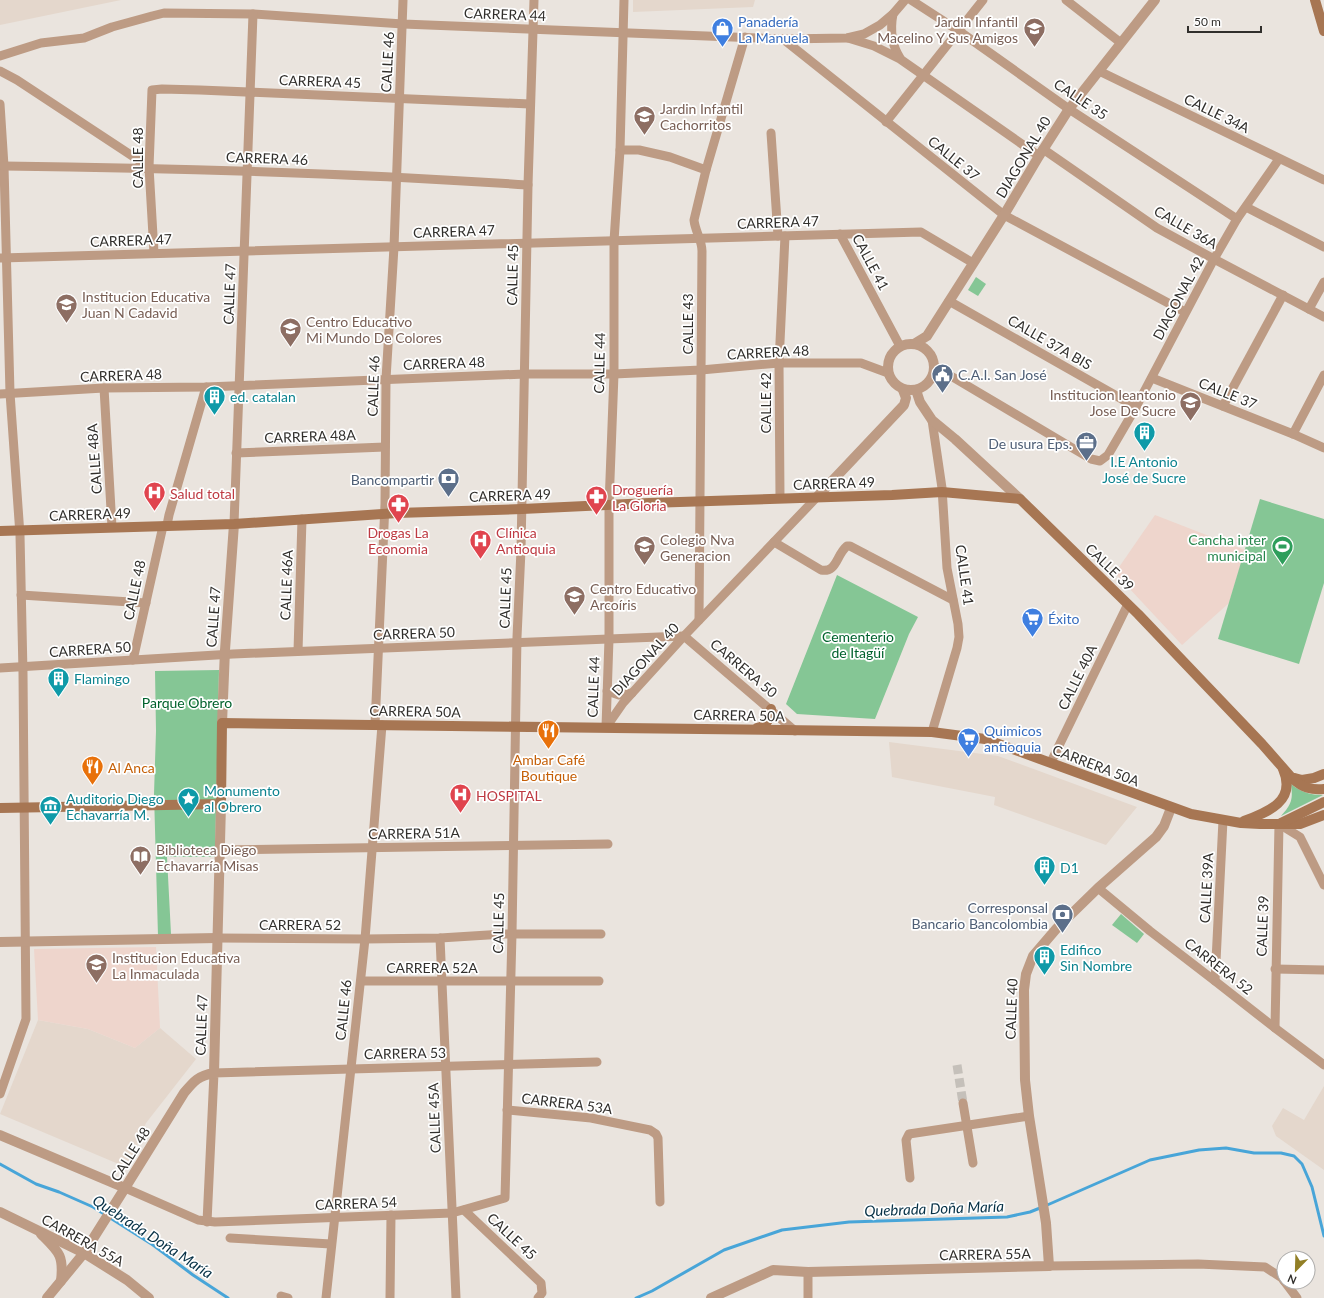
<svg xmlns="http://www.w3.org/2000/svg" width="1324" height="1298" font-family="Lato,sans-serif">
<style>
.built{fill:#e4d7cc}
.education{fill:#eed5cc}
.green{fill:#85c695}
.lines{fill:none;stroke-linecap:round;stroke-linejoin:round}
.stream{stroke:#48a5d8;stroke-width:3}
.minor-tunnel{stroke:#c5c0ba;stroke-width:9;stroke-dasharray:9 4.5;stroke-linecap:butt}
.minor{stroke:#bd9b84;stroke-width:9}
.tertiary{stroke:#bd9b84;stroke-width:10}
.secondary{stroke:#a77653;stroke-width:10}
.labels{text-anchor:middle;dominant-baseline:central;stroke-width:3.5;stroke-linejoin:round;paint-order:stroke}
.street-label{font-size:14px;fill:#312f2c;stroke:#fff}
.shop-label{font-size:14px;fill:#366cbe;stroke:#fff;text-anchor:start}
.education-label{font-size:14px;fill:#785e54;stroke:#fff;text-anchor:start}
.service-label{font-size:14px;fill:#4e5e75;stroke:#fff;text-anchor:end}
.culture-label{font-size:14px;fill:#0d838f;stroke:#fff;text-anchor:start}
.health-label{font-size:14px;fill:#be3a42;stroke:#fff;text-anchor:start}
.leisure-label{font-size:14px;fill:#27864d;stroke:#fff;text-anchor:end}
.park-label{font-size:14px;fill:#00622d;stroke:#fff}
.food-label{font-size:14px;fill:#c56008;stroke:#fff}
.water-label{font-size:15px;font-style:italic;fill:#073146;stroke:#fff}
</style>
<rect width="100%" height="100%" fill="#eae4de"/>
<g class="built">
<path d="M0,0H121L0,25Z"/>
<path d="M633,0H755L753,7L633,12Z"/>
<path d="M889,742L998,756L1137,807L1106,845L994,805L995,797L892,777Z"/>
<path d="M38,1020L88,1029L135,1048L160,1028L196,1059L146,1123L128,1168L0,1114Z"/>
<path d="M1324,1086V1170L1276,1136L1272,1126L1283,1108L1304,1120Z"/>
</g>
<g class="education">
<path d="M1155,515L1245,550L1229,603L1182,645L1115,573Z"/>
<path d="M156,947L160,1028L135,1048L88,1029L38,1020L34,949Z"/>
</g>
<g class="green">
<path d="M976,277L986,284L978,296L968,290Z"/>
<path d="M1260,499L1324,519V583L1299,664L1218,639Z"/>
<path d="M837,575L918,617L909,634L875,719L797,714L786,704Z"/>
<path d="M219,670L215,857H167L171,934L158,936L154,794L156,731L155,671Z"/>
<path d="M1291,784C1300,792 1311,795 1323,795L1281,816C1292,804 1293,799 1291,784Z"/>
<path d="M1121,914L1144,934L1137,943L1112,925Z"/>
</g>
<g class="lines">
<g class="stream">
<path d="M0,1164L36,1184L59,1192L93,1207L153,1245L193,1275L228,1298"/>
<path d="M636,1298L652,1291L724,1250L782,1230L849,1222L1007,1217L1030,1212L1045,1206L1150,1160L1199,1150L1226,1148L1254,1153H1281L1294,1156L1302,1164L1312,1187L1324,1236"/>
</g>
<path class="minor-tunnel" d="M957,1065L963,1103"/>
<g class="minor">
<path d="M911,0L959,31L1069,109L1237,219"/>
<path d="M1066,0L1121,43"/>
<path d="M893,14C890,30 891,44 900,58"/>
<path d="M848,38L874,46L900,59L1039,156"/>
<path d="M783,39L1004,215L1185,312"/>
<path d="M0,56L41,43L84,38L112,27L152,16L164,13L253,14L403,24L783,39L847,38L864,34L880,25L893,14L905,0"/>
<path d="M0,71L17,80L149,167"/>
<path d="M1099,71L1324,180"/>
<path d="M0,104L4,166L10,393L20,535L23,673L26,1019L0,1094"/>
<path d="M886,122L983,0"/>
<path d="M771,133L778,236"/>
<path d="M1043,149L1157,228L1214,259L1324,317"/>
<path d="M620,150H639L670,157L706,170"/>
<path d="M4,166C179,168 354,173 528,185"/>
<path d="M1246,207L1324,247"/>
<path d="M840,234L900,346"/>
<path d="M154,253L149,167L152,90L162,89L200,90L530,104"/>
<path d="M1,258L921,232L973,263"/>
<path d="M949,301L1136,407"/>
<path d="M1309,309L1324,282"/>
<path d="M934,366L1091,459L1100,461L1108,455L1136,407L1214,259L1237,219L1279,159"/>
<path d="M1152,378L1293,434L1324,448"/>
<path d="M104,388L112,527"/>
<path d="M0,394L104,388L206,387L525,374H614L701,370L779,363H861L888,373"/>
<path d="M1223,406L1283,295"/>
<path d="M1293,434L1324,375"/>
<path d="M236,453L385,447"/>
<path d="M780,498L779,363L785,236"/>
<path d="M234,524L253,14"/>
<path d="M167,525L169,515L206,387"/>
<path d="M774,542L821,570C837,573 836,555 847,546H850L953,600"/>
<path d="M21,595L146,603"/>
<path d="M699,620L702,251C702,240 695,231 694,220L706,170L745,37"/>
<path d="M298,651L302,519"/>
<path d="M133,660L163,526"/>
<path d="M0,668L233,654L684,636L795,731"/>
<path d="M607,691L619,695L632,693"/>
<path d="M375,725L385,504L386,379L394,247L403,0"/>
<path d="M607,726L623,703L684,636L817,497"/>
<path d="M606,727L609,639V505L614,374V241L620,150L624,0"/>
<path d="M932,732L957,648L959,637L958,624L947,568L942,488L932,420"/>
<path d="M1051,762L1128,604"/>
<path d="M1279,824L1300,837L1324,885"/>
<path d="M220,850L608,844"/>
<path d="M1098,888L1150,931L1215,981L1275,1028L1324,1065"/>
<path d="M217,938L365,939L440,938L504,934H601"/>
<path d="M440,938L456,1298"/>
<path d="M1275,969L1324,970"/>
<path d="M361,981H599"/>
<path d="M1215,981L1223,820"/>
<path d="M1275,1028L1279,824"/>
<path d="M963,1103L973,1163"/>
<path d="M507,1110L591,1118L650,1130L656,1134L658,1138L660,1202"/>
<path d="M910,1178L906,1140L909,1134L1029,1116"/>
<path d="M125,1188L198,1220L215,1222L452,1213L505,1198L512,934L517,637L521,550L528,185L534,0"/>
<path d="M464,1210L541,1283L542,1293L538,1298"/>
<path d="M207,1222L214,1073L597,1062"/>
<path d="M230,1238L331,1244"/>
<path d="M1049,1266L1198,1264L1265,1267L1282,1278L1284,1281"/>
<path d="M1285,1282L1297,1298"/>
<path d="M281,1296L288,1298"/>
<path d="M326,1298L365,939L382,725"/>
<path d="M390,1298L391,1215"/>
<path d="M808,1298V1272"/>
</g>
<g class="tertiary">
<circle cx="911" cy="367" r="23"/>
<path d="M914,344L927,336L1004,215L1039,156L1069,109L1155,0"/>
<path d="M916,390L920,402L932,420L955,439L1020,499"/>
<path d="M817,497L904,405L906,398L903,390"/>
<path d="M222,723L225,650L234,524"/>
<path d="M0,942L217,938"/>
<path d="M0,1135L125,1188"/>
<path d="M0,1212L84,1253L127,1280L149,1298"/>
<path d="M41,1234C59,1252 64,1255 61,1281"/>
<path d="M47,1298L84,1253L125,1188L184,1093C194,1081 198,1076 214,1073L221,804"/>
<path d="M711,1298L773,1270L808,1272L1049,1266L1046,1223L1029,1116L1025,1080L1024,990L1026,974L1033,956L1057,928L1098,888L1156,837L1164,826L1171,808"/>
</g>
<g class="secondary">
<path d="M1315,0L1324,31"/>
<path d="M0,531L234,524L397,513L522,509L649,503L892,495L942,492L1020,499L1138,614L1262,744L1291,777L1302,780L1314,778L1324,774"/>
<path d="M757,728C767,726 770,719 771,709"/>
<path d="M1293,779C1303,788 1311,790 1324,789"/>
<path d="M0,808L221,804L222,723L932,732L985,739L1191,814L1241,823L1260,824H1300L1324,815"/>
<path d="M1244,821C1268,812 1297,801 1283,769"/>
<path d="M1281,823L1324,802"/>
</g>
</g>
<defs>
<symbol id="shop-pin" viewBox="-11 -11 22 30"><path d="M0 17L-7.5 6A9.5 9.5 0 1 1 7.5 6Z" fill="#3f7fe0" stroke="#fff"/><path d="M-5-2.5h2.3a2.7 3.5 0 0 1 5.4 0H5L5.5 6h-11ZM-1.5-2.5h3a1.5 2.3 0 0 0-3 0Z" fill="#fff"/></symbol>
<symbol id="school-pin" viewBox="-11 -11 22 30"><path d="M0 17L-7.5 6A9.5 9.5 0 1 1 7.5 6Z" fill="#8d6e63" stroke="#fff"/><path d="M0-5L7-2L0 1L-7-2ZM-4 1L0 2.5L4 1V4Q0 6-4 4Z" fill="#fff"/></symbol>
<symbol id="civic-pin" viewBox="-11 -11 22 30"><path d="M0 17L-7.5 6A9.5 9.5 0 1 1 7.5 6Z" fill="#5c6f8a" stroke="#fff"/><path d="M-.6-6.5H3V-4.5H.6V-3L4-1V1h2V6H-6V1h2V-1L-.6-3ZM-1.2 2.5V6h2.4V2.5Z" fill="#fff"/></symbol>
<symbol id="building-pin" viewBox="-11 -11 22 30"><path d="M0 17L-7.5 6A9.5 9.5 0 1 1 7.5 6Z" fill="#0f9aa8" stroke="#fff"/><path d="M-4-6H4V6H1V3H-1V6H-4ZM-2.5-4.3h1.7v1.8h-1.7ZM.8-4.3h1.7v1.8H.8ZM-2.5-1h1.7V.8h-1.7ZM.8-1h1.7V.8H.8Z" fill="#fff"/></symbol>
<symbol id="office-pin" viewBox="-11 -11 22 30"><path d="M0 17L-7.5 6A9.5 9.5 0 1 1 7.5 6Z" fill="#5c6f8a" stroke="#fff"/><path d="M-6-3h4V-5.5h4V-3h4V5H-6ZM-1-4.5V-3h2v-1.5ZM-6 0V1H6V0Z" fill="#fff"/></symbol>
<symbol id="bank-pin" viewBox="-11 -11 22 30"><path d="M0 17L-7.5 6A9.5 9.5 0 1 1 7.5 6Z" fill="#5c6f8a" stroke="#fff"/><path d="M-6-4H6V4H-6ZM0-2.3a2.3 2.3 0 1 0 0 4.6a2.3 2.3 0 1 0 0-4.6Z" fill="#fff"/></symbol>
<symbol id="hospital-pin" viewBox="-11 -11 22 30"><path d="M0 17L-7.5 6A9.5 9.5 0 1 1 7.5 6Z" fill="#e0444e" stroke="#fff"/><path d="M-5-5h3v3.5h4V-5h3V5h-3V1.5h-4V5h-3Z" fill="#fff"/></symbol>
<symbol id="pharmacy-pin" viewBox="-11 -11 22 30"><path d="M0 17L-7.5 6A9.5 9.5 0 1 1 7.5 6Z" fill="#e0444e" stroke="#fff"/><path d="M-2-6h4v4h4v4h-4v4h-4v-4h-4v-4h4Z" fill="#fff"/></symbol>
<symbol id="stadium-pin" viewBox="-11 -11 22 30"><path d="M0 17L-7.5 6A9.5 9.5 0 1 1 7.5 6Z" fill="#2e9e5b" stroke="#fff"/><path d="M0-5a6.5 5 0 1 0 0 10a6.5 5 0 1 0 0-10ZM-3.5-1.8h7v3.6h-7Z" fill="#fff"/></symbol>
<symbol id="supermarket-pin" viewBox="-11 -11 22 30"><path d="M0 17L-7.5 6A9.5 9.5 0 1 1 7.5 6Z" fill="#3f7fe0" stroke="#fff"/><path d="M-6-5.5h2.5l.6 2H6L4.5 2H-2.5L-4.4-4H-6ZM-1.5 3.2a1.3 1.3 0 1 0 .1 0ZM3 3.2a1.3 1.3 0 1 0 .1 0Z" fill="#fff"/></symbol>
<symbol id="restaurant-pin" viewBox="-11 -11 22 30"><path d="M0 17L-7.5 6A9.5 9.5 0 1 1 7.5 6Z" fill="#e8710a" stroke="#fff"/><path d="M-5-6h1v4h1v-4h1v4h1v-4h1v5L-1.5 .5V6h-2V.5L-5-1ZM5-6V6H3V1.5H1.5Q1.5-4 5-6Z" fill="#fff"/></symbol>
<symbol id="sight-pin" viewBox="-11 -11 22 30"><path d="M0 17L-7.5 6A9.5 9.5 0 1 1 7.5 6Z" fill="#0f9aa8" stroke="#fff"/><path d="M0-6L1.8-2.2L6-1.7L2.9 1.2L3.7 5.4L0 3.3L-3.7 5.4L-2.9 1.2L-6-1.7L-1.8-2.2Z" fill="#fff"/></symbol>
<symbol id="museum-pin" viewBox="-11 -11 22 30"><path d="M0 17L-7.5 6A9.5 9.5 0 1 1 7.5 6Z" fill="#0f9aa8" stroke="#fff"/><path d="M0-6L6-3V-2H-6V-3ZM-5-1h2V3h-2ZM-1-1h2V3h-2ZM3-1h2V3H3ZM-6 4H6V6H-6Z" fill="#fff"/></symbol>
<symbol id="library-pin" viewBox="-11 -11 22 30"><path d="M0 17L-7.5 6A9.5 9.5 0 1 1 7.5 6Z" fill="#8d6e63" stroke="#fff"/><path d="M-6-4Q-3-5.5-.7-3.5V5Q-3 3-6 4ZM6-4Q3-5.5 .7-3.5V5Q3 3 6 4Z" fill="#fff"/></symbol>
</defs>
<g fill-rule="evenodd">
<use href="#shop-pin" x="710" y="16" width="25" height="34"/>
<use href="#school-pin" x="1022" y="16" width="25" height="34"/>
<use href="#school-pin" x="632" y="104" width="25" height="34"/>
<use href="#school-pin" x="54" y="292" width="25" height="34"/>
<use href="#school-pin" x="278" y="316" width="25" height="34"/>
<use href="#civic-pin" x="930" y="362" width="25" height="34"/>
<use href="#building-pin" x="202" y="384" width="25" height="34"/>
<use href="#school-pin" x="1178" y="390" width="25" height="34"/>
<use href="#building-pin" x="1132" y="420" width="25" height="34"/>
<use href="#office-pin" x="1074" y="430" width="25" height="34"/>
<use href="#bank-pin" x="436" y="466" width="25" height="34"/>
<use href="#hospital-pin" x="142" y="480" width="25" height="34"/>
<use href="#pharmacy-pin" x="584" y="484" width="25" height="34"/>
<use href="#pharmacy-pin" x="386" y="492" width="25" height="34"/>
<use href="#hospital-pin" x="468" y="528" width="25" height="34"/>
<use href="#school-pin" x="632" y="534" width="25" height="34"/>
<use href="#stadium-pin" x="1270" y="534" width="25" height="34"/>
<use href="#school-pin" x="562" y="584" width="25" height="34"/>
<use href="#supermarket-pin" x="1020" y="606" width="25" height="34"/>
<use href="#building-pin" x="46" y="666" width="25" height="34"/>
<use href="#restaurant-pin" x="536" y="718" width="25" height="34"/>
<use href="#supermarket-pin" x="956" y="726" width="25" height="34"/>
<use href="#restaurant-pin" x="80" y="754" width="25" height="34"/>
<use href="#hospital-pin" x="448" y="782" width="25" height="34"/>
<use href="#sight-pin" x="176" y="786" width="25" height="34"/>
<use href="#museum-pin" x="38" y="794" width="25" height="34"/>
<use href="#library-pin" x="128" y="844" width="25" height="34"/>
<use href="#building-pin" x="1032" y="854" width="25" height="34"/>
<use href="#bank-pin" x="1050" y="902" width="25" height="34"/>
<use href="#building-pin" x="1032" y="944" width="25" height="34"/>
<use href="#school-pin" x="84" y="952" width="25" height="34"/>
</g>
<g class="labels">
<g class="street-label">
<text transform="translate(505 14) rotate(2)">CARRERA 44</text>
<text transform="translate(387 62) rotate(-87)">CALLE 46</text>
<text transform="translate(320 81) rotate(2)">CARRERA 45</text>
<text transform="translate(1081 99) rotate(34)">CALLE 35</text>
<text transform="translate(1217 113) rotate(26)">CALLE 34A</text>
<text transform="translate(1023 157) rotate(-59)">DIAGONAL 40</text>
<text transform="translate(137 158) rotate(-90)">CALLE 48</text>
<text transform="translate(267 158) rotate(2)">CARRERA 46</text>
<text transform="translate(954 158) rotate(39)">CALLE 37</text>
<text transform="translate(778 222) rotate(-2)">CARRERA 47</text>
<text transform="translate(1186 227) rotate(30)">CALLE 36A</text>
<text transform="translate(454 231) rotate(-2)">CARRERA 47</text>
<text transform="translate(131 240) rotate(-2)">CARRERA 47</text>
<text transform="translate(871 262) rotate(62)">CALLE 41</text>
<text transform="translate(512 275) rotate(-89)">CALLE 45</text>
<text transform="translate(229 294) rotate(-88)">CALLE 47</text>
<text transform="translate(1178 298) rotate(-62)">DIAGONAL 42</text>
<text transform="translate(687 324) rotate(-90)">CALLE 43</text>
<text transform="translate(1050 342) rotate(30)">CALLE 37A BIS</text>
<text transform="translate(768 352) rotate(-3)">CARRERA 48</text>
<text transform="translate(444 363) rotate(-2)">CARRERA 48</text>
<text transform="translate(599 363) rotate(-89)">CALLE 44</text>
<text transform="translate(121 375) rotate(-2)">CARRERA 48</text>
<text transform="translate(373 386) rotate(-88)">CALLE 46</text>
<text transform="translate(1228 393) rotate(22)">CALLE 37</text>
<text transform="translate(765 403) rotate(-90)">CALLE 42</text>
<text transform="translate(310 436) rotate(-2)">CARRERA 48A</text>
<text transform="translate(94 459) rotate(-94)">CALLE 48A</text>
<text transform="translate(834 483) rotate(-2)">CARRERA 49</text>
<text transform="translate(510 495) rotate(-2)">CARRERA 49</text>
<text transform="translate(90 514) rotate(-2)">CARRERA 49</text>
<text transform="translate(1110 567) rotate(44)">CALLE 39</text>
<text transform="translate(965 575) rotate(82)">CALLE 41</text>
<text transform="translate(286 585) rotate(-88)">CALLE 46A</text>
<text transform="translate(134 590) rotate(-78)">CALLE 48</text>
<text transform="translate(505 598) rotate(-88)">CALLE 45</text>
<text transform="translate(213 617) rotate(-86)">CALLE 47</text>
<text transform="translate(414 633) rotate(-2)">CARRERA 50</text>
<text transform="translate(90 649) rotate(-4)">CARRERA 50</text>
<text transform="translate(645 659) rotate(-48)">DIAGONAL 40</text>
<text transform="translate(744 668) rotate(40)">CARRERA 50</text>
<text transform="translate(1077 677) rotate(-64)">CALLE 40A</text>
<text transform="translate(593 687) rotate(-88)">CALLE 44</text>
<text transform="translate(415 711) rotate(1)">CARRERA 50A</text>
<text transform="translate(739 715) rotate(1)">CARRERA 50A</text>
<text transform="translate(1096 765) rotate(21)">CARRERA 50A</text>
<text transform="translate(414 833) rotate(-1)">CARRERA 51A</text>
<text transform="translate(1206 888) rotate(-87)">CALLE 39A</text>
<text transform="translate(498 923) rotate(-89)">CALLE 45</text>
<text x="300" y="924">CARRERA 52</text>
<text transform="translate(1262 926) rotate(-88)">CALLE 39</text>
<text transform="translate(1219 966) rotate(38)">CARRERA 52</text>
<text x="432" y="967">CARRERA 52A</text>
<text transform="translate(1011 1009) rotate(-88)">CALLE 40</text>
<text transform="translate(343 1010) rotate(-84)">CALLE 46</text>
<text transform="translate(201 1025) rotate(-88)">CALLE 47</text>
<text transform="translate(405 1053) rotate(-1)">CARRERA 53</text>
<text transform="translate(567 1103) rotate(7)">CARRERA 53A</text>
<text transform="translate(434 1118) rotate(-92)">CALLE 45A</text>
<text transform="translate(130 1154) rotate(-58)">CALLE 48</text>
<text transform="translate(356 1203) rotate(-2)">CARRERA 54</text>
<text transform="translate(512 1236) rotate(43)">CALLE 45</text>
<text transform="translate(83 1240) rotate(29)">CARRERA 55A</text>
<text transform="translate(985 1254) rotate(-1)">CARRERA 55A</text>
</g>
<g class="shop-label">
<text x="738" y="21">Panadería<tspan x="738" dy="16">La Manuela</tspan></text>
<text x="1048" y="618">Éxito</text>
<text x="984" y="730">Quimicos<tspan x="984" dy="16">antioquia</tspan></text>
</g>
<g class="education-label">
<text x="1018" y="21" text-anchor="end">Jardin Infantil<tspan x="1018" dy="16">Macelino Y Sus Amigos</tspan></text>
<text x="660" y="108">Jardin Infantil<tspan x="660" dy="16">Cachorritos</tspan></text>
<text x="82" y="296">Institucion Educativa<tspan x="82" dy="16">Juan N Cadavid</tspan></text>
<text x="306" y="321">Centro Educativo<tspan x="306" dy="16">Mi Mundo De Colores</tspan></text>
<text x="1176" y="394" text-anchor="end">Institucion Ieantonio<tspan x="1176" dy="16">Jose De Sucre</tspan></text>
<text x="660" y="539">Colegio Nva<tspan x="660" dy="16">Generacion</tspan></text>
<text x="590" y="588">Centro Educativo<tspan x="590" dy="16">Arcoíris</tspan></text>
<text x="156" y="849">Biblioteca Diego<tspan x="156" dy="16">Echavarría Misas</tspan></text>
<text x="112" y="957">Institucion Educativa<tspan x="112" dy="16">La Inmaculada</tspan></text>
</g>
<g class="service-label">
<text x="958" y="374" text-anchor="start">C.A.I. San José</text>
<text x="1072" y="443">De usura Eps.</text>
<text x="434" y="479">Bancompartir</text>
<text x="1048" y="907">Corresponsal<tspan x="1048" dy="16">Bancario Bancolombia</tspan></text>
</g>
<g class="culture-label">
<text x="230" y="396">ed. catalan</text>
<text x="1144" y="461" text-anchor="middle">I.E Antonio<tspan x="1144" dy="16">José de Sucre</tspan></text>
<text x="74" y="678">Flamingo</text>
<text x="204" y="790">Monumento<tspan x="204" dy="16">al Obrero</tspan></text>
<text x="66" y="798">Auditorio Diego<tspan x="66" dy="16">Echavarría M.</tspan></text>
<text x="1060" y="867">D1</text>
<text x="1060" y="949">Edifico<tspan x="1060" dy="16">Sin Nombre</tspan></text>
</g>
<g class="health-label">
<text x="612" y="489">Droguería<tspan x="612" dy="16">La Gloria</tspan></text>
<text x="170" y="493">Salud total</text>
<text x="398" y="532" text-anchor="middle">Drogas La<tspan x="398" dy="16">Economia</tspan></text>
<text x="496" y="532">Clínica<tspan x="496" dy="16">Antioquia</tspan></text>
<text x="476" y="795">HOSPITAL</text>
</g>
<g class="leisure-label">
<text x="1266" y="539">Cancha inter<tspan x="1266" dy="16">municipal</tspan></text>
</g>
<g class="park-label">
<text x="858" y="636">Cementerio<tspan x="858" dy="16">de Itagüí</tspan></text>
<text x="187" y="702">Parque Obrero</text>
</g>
<g class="food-label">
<text x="549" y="759">Ambar Café<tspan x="549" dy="16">Boutique</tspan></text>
<text x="108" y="767" text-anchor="start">Al Anca</text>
</g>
<g class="water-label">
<text transform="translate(934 1208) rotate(-2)">Quebrada Doña María</text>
<text transform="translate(153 1236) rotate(33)">Quebrada Doña María</text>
</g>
</g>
<g transform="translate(1296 1270) rotate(203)"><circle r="19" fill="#ffffff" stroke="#adacab"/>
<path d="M0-3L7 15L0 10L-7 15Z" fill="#927f26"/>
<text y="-6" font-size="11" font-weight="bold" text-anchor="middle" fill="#312f2c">N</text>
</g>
<path d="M1188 26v6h73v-6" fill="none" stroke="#312f2c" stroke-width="2"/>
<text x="1194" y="26" font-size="12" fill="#312f2c" stroke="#ffffff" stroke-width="3" paint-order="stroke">50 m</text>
</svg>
